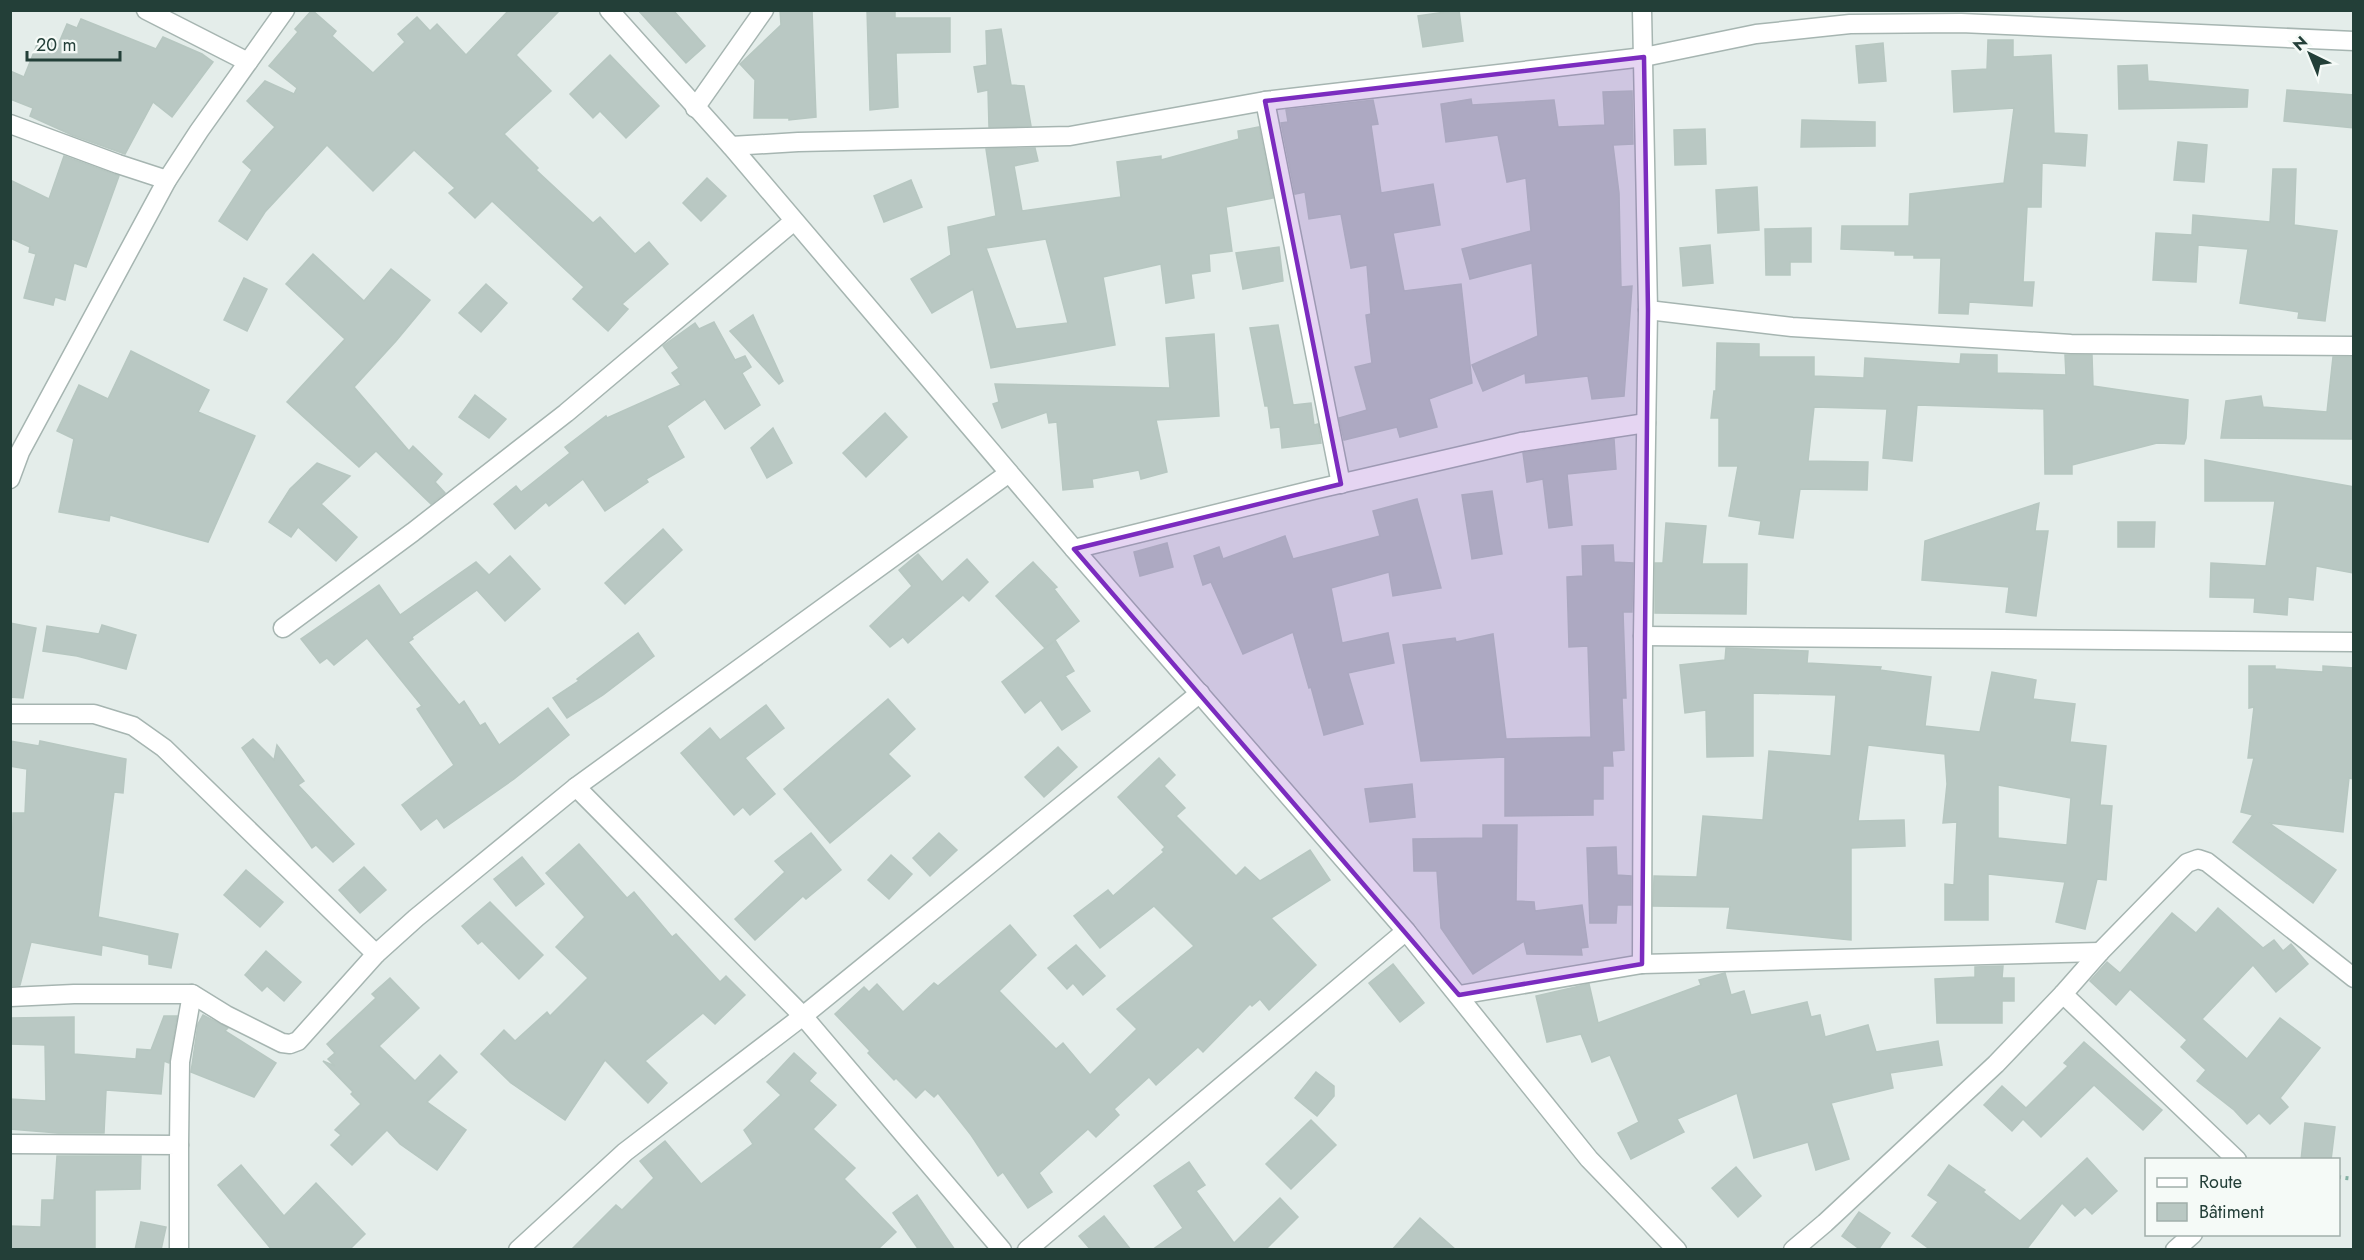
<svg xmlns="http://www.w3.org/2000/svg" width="2364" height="1260" font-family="Jost,sans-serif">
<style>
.building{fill:#b9c8c3;stroke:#b7c7c1;stroke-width:1.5;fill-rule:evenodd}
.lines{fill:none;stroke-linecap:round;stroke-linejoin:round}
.minor-casing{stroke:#a6b5b1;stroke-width:21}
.path{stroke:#85b1a4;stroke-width:4;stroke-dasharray:3 4.5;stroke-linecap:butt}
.minor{stroke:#fff;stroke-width:18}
.marked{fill:#7b2cbf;fill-opacity:0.2;stroke:#7b2cbf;stroke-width:4.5;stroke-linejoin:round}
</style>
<rect width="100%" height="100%" fill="#e4edea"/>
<g class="building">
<path d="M312,10L336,31L332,36L373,73L405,42L398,34L417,17L430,31L437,24L466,55L509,10H560L516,55L551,91L504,134L538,168L536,170L593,223L600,217L635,254L649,242L668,264L622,304L628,309L608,331L573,299L584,287L492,201L475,218L449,193L455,188L414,150L373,191L327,145L265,212L247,240L219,221L252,170L243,162L275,127L247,101L265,81L294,94L297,88L269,66L298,32L295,29Z"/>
<path d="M638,10H673L705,46L686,63Z"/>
<path d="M780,10H812L816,117L789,120V118H754L755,80L740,64L781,25Z"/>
<path d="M867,10H895V18H950V52L896,53L898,107L870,110Z"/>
<path d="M1459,10L1463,41L1423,47L1418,16Z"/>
<path d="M81,19L156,49L163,37L202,54L213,62L172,117L153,102L125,154L72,135L30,116L33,108L10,99V71L24,77L40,37L58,45L67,24L77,28Z"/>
<path d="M1001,29L1011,85L1024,86L1031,126L989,127L988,90L978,92L974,67L987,65L986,31Z"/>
<path d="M1988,40H2013V57L2051,55L2054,133L2087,135L2085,166L2042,163L2041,207H2027L2023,282H2034L2032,306L1969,302L1968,314L1939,313L1941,258H1914V255H1895V251L1841,249L1842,226H1909L1910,194L2004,183L2014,108L1954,112L1952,71L1987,69Z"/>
<path d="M1883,43L1886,81L1859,83L1856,46Z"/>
<path d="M610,55L659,106L626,138L600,111L593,118L570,94Z"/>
<path d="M2147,65L2148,81L2248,90L2247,107L2119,109L2118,66Z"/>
<path d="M2287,90L2354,95V128L2284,121Z"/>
<path d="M1632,91L1633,144L1613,145L1619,193L1621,287L1632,286L1624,396L1592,399L1588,376L1526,383L1525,373L1483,391L1472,365L1538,336L1532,263L1470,279L1462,249L1531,231L1526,178L1507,182L1498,135L1446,142L1441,104L1471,99L1472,105L1554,100L1558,127L1605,125L1603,92Z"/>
<path d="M1373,100L1378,124L1371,125L1381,193L1433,184L1440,225L1393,233L1404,291L1461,284L1472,383L1429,399L1437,427L1400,437L1397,427L1344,440L1339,418L1367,410L1355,367L1372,363L1366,315L1371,314L1367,265L1351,268L1341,214L1309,219L1305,192L1295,194L1281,123L1288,122L1286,110Z"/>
<path d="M1802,120L1875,122V146L1801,147Z"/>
<path d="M1259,127L1273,198L1226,207L1232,251L1209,254L1210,271L1191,274L1194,298L1166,303L1161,264L1103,277L1115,345L991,368L973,289L932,313L911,279L951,255L948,227L996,216L986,149L1035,148L1038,161L1014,166L1022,211L1121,197L1117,162L1161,156V160L1239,139L1238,131ZM1046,239L1068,323L1016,329L986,248Z"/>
<path d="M1705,129L1706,164L1675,165L1674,130Z"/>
<path d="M2178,142L2207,145L2204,182L2174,180Z"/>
<path d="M64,156L119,176L86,267L74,263L65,300L55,297L53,305L24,298L36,254L29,252L30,247L10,238V180L49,199Z"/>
<path d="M2273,169H2296L2294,225L2337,231L2325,321L2298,318L2299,312L2240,303L2248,249L2198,245L2196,282L2153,280L2156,233L2192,235L2193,215L2270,222Z"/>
<path d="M707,178L726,196L701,221L683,203Z"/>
<path d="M911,180L922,207L884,222L874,196Z"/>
<path d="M1757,187L1759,230L1718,233L1716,190Z"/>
<path d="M1811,228V262H1790V275H1766L1765,229Z"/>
<path d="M1710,245L1713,283L1683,286L1680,248Z"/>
<path d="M1279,247L1283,281L1243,289L1236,253Z"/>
<path d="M313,254L364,301L391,269L430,300L396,341L354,387L409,451L413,446L442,474L435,482L445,493L431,504L376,451L359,467L287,402L345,339L286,284Z"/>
<path d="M244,278L267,289L247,331L224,320Z"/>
<path d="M486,284L507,303L481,332L459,313Z"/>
<path d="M753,315L783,381L779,384L730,331Z"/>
<path d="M714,322L735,360L745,356L751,367L742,373L760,405L725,429L705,399L667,426L684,457L646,479L648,482L605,511L583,479L549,506L546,502L515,529L494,504L516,486L521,492L570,453L565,447L606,416L607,418L681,385L672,373L679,368L663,346L695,323L699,329Z"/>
<path d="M1278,325L1293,405L1311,403L1314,425L1318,424L1321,443L1282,448L1280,427L1271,428L1268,406H1265L1250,328Z"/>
<path d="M1214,334L1219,416L1156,420L1167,472L1141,479L1139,470L1092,479L1093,487L1063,490L1057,422L1049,423L1047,412L1002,428L993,404L999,402L995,384L1170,388L1166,338Z"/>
<path d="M1717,343L1759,344V357H1814V376L1864,378L1865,358L1960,364L1961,354L1997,355V373L2066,375L2065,355H2092L2093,386L2188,400L2186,438L2184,444L2157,443L2072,465V474H2045L2044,409L1917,405L1912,461L1883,458L1887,409L1814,407L1808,461L1868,462L1867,490L1800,489L1793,538L1759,534L1761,521L1729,516L1738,466H1719V418H1711L1714,391H1716Z"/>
<path d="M131,351L209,390L198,412L255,436L208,542L110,515L109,521L59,512L74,439L57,431L79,385L108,399Z"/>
<path d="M2333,357H2354V439L2221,438L2226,401L2261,396L2263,407L2327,412Z"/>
<path d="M475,395L506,419L489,438L459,417Z"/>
<path d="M885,413L907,437L866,477L843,453Z"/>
<path d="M773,428L792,463L767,478L751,448Z"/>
<path d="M1614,439L1616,469L1567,474L1572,525L1549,528L1543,479L1527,482L1523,453Z"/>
<path d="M2205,460L2354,487V573L2316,566L2313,600L2288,597L2287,615L2254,612L2255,598L2210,597L2211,563L2266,566L2275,501H2205Z"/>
<path d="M317,463L350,476L321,504L357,537L336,561L298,527L291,537L269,522L290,489Z"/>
<path d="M1492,491L1502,554L1472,559L1462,495Z"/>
<path d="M1417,499L1441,588L1393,596L1389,572L1331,588L1342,643L1388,633L1394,663L1348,673L1363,724L1324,735L1311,687L1309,688L1293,632L1243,654L1211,582L1203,585L1194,556L1219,547L1223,559L1285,536L1293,559L1380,536L1373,511Z"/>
<path d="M2039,503L2035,531H2048L2036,616L2006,612L2009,587L1922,580L1925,541Z"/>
<path d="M2118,522H2155L2154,547H2118Z"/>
<path d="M1666,523L1706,526L1702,564H1747L1746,614L1655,613V563H1663Z"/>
<path d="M663,529L682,550L625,604L605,583Z"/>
<path d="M1167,543L1173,567L1140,576L1134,552Z"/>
<path d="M1613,545L1614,562L1633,563L1632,612H1623L1626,698H1622L1624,750L1612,751L1613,766H1603V799H1593V815L1505,816V757L1421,761L1403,645L1455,638L1456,642L1493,634L1506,739L1591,737L1588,646L1569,647L1567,577L1583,576L1582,546Z"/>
<path d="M918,554L942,582L967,559L988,582L969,601L963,595L908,643L903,637L890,647L870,626L912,586L899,570Z"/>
<path d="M510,556L540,589L505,621L477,590L412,637L413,639L408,642L459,705L464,701L480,726L485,723L499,745L548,708L569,735L514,779L444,828L437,818L421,830L402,805L454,765L417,709L422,706L367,638L334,665L327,658L320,663L301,639L379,585L400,615L476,562L489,575Z"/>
<path d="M1033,562L1057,587L1054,589L1079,621L1055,640L1074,671L1065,676L1090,711L1062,730L1041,700L1025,713L1002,682L1054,641L1045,648L996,596Z"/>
<path d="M10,623L36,628L23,698L10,697Z"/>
<path d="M102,625L136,635L126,669L77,656L43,651L47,626L99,634Z"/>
<path d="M638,633L654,656L603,695L567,718L553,698L579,681L577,679Z"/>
<path d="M1726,648L1808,651L1807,663L1881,667L1880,670L1931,677L1925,726L1980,732L1992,672L2036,680L2033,699L2075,704L2070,742L2106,746L2100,805L2112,806L2106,880L2097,879L2085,929L2056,922L2065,882L1988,874V920H1945V884L1954,885L1957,822L1943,823L1947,784L1945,754L1868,745L1858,821L1904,820L1905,846L1851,848V940L1727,928L1730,907L1653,906L1654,876L1697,877L1703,816L1763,820L1769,751L1831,756L1836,695L1753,693V756L1707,757L1706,710L1685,713L1680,665L1725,660ZM1998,785L2071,798L2067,845L1998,838Z"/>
<path d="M2249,666H2275V669L2323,672V666L2354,668V779L2349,778L2343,832L2269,823L2336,870L2313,903L2233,842L2253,815L2241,812L2254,758H2248L2254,707L2249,708Z"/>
<path d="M888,699L915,729L888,754L910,776L830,843L784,789Z"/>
<path d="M766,705L784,728L745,758L775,794L750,815L743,807L734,815L681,753L710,728L720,740Z"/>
<path d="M253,739L274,760L277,745L304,781L298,785L354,844L333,862L316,845L312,848L242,748Z"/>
<path d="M10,741L39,746L40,741L126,759L123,793L114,792L98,917L178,934L171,968L149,964V955L102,945L101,955L31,942L20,985L10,986L13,813H25L27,769L10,766Z"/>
<path d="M1058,747L1077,767L1044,797L1025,777Z"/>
<path d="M1159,758L1175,775L1164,786L1185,808L1176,816L1236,876L1245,867L1260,881L1310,850L1330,880L1271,918L1316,965L1269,1010L1260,999L1252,1006L1250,1004L1203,1052L1198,1047L1156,1085L1149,1077L1114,1109L1119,1115L1096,1137L1088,1129L1039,1173L1052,1192L1028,1208L1003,1172L998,1176L971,1135L938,1093L934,1097L925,1089L916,1098L896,1078L894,1080L868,1053L870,1051L835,1014L864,987L869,992L877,984L903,1012L934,983L938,986L1010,925L1036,955L999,991L1056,1049L1063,1043L1090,1075L1137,1029L1117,1009L1194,946L1154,906L1100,948L1074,916L1108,890L1113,896L1164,852L1162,850L1165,847L1118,797Z"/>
<path d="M1412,784L1415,817L1370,822L1365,789Z"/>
<path d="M1483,825H1517L1516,901L1534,902L1535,911L1582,905L1588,947L1581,948L1582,955L1527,954L1524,941L1473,974L1441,928L1437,871H1414L1413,839L1483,838Z"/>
<path d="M811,833L841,870L806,899L803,896L755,940L735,919L785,872L775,861Z"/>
<path d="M939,833L957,850L930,876L913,858Z"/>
<path d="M579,844L627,898L634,892L672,937L676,934L720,982L726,976L745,995L715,1024L703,1013L645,1061L667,1083L648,1103L605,1060L565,1120L511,1083L481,1054L504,1030L515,1041L547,1012L550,1016L588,978L556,947L585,917L546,873Z"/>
<path d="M1616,847L1617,875L1631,876V905H1617L1616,923H1590L1587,848Z"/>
<path d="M891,855L912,874L889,899L868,880Z"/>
<path d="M522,857L544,884L516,906L494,879Z"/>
<path d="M364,867L386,890L360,913L339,890Z"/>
<path d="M246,870L283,902L260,927L224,895Z"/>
<path d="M490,902L543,955L519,979L482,941L478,944L462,926Z"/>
<path d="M2218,908L2263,948L2274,940L2283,951L2291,944L2308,964L2276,992L2253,965L2202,1019L2247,1059L2280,1018L2320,1048L2280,1098L2288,1107L2270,1124L2259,1113L2247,1124L2234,1110L2197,1081L2206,1070L2181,1047L2187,1040L2130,989L2116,1005L2090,981L2107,962L2120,973L2172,913L2196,933Z"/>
<path d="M1076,945L1105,976L1083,995L1073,983L1067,989L1048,968Z"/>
<path d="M266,951L301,982L284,1001L267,986L262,991L245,975Z"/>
<path d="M1393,964L1424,1003L1400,1022L1369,983Z"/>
<path d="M2003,966L2002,978H2014V1001H2002V1023H1937L1935,979L1975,977V967Z"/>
<path d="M1725,973L1731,995L1744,991L1751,1015L1807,1002L1811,1017L1820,1015L1825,1037L1868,1025L1876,1052L1938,1041L1942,1065L1890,1073L1893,1088L1831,1103L1849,1159L1816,1170L1808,1142L1754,1158L1737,1093L1677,1119L1684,1132L1631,1159L1618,1133L1639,1122L1610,1055L1592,1062L1581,1034L1547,1042L1536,996L1589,984L1598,1023L1701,985L1699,980Z"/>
<path d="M390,978L419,1008L379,1046L415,1081L440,1055L457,1072L427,1102L466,1130L437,1170L400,1144L387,1130L352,1165L331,1145L341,1135L335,1130L361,1104L351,1094L353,1092L323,1061L335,1066L328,1059L335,1053L327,1044L376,998L372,994Z"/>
<path d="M203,1015L228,1028L225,1031L276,1063L254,1097L191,1072L198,1024Z"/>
<path d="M164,1016H177L169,1063L164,1061L161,1094L106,1090L104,1133H58L10,1129V1099L46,1101L45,1045L10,1044V1018L74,1017V1054L136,1059L137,1049L151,1050Z"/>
<path d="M2084,1042L2162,1110L2143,1130L2094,1085L2041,1137L2023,1119L2012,1131L1984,1105L2002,1086L2026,1108L2068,1066L2064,1063Z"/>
<path d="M794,1053L816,1073L809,1081L836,1105L813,1129L855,1168L844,1179L896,1232L877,1250H571L616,1205L622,1210L654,1178L640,1161L665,1141L701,1184L753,1144L744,1130L781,1095L767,1082Z"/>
<path d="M1316,1072L1334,1086V1096L1317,1116L1295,1098Z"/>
<path d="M1311,1120L1336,1145L1291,1189L1266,1164Z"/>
<path d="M2305,1123L2335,1127L2331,1160H2301Z"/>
<path d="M57,1156H141L140,1189L95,1190V1249L10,1250V1226L41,1227L42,1200H54Z"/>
<path d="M2087,1158L2117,1191L2092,1214L2085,1207L2075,1216L2062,1203L2026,1250H1931L1912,1236L1938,1202L1928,1195L1949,1165L1985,1190L1983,1192L2020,1221Z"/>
<path d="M1189,1162L1205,1185L1196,1191L1234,1243L1280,1198L1298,1217L1265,1250H1152L1183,1228L1154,1186Z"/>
<path d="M241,1165L284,1216L316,1183L365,1234L349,1250H272L218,1185Z"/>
<path d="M1736,1167L1761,1196L1738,1217L1712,1188Z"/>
<path d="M917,1195L955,1250H919L893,1213Z"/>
<path d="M1859,1212L1890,1233L1878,1250H1861L1842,1236Z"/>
<path d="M1104,1216L1131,1250H1091L1079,1236Z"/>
<path d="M1420,1218L1456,1250H1392Z"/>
<path d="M141,1222L166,1227L161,1250H135Z"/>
</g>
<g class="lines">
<defs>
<g id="minor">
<path d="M146,10L248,62"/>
<path d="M609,10L731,146L1074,549L1406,931L1589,1159L1677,1250"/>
<path d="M1642,10L1648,310L1643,636L1642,964"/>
<path d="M1265,101L1341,484"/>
<path d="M695,108L764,10"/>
<path d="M10,124L118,164L167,180"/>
<path d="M731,146L798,142L1070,136L1265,101L1644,57L1756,34L1850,24L1961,23L2354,41"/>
<path d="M1648,310L1792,327L2071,344L2354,346"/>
<path d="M10,479L20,452L167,180L199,131L285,10"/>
<path d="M1074,549L1313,490L1521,442L1646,423"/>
<path d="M283,628L413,532L566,413L794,221"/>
<path d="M1643,636L2354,642"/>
<path d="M10,714H94L133,726L164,748L376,954"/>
<path d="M576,787L803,1016L1002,1250"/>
<path d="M2063,994L2237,1160"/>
<path d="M1459,995L1642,964L2100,952"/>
<path d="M10,997L74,994H192L226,1015L282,1043L290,1044L298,1041L376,954L416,918L576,787L1009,473"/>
<path d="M10,1144L179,1145V1250"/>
<path d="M179,1145L180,1062L192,994"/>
<path d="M518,1250L625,1152L803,1016L1200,693"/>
<path d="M1027,1250L1406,931"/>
<path d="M1793,1250L1825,1223L1996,1064L2063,994L2100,952L2187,863L2198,859L2207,862L2354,978"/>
<path d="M2175,1250L2193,1234"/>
</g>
</defs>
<use href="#minor" class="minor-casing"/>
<path class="path" d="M2338,1177L2354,1179"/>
<use href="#minor" class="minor"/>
</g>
<path class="marked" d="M1644,57L1648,310L1642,964L1459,995L1074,549L1341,484L1265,101Z"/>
<rect width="2364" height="1260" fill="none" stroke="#233f38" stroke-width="24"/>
<rect x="2145" y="1158" width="195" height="78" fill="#f5faf7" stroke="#a1afab" stroke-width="1.5"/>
<rect x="2157" y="1178" width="30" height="9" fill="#ffffff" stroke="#a1afab" stroke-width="1.5"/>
<text x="2199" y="1188" font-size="18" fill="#233f38">Route</text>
<rect x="2157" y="1203" width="30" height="18" fill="#b9c8c3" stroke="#a1afab" stroke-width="1.5"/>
<text x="2199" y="1218" font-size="18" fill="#233f38">Bâtiment</text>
<g transform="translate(2310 54) rotate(317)" stroke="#f5faf7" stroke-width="4.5" paint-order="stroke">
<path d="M0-4.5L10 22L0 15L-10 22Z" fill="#233f38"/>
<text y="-9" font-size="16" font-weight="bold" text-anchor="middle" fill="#233f38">N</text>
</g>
<path d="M27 51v9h93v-9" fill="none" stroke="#233f38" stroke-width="3"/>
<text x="36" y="51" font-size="18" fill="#233f38" stroke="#f5faf7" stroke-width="4.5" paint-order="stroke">20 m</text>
</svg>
